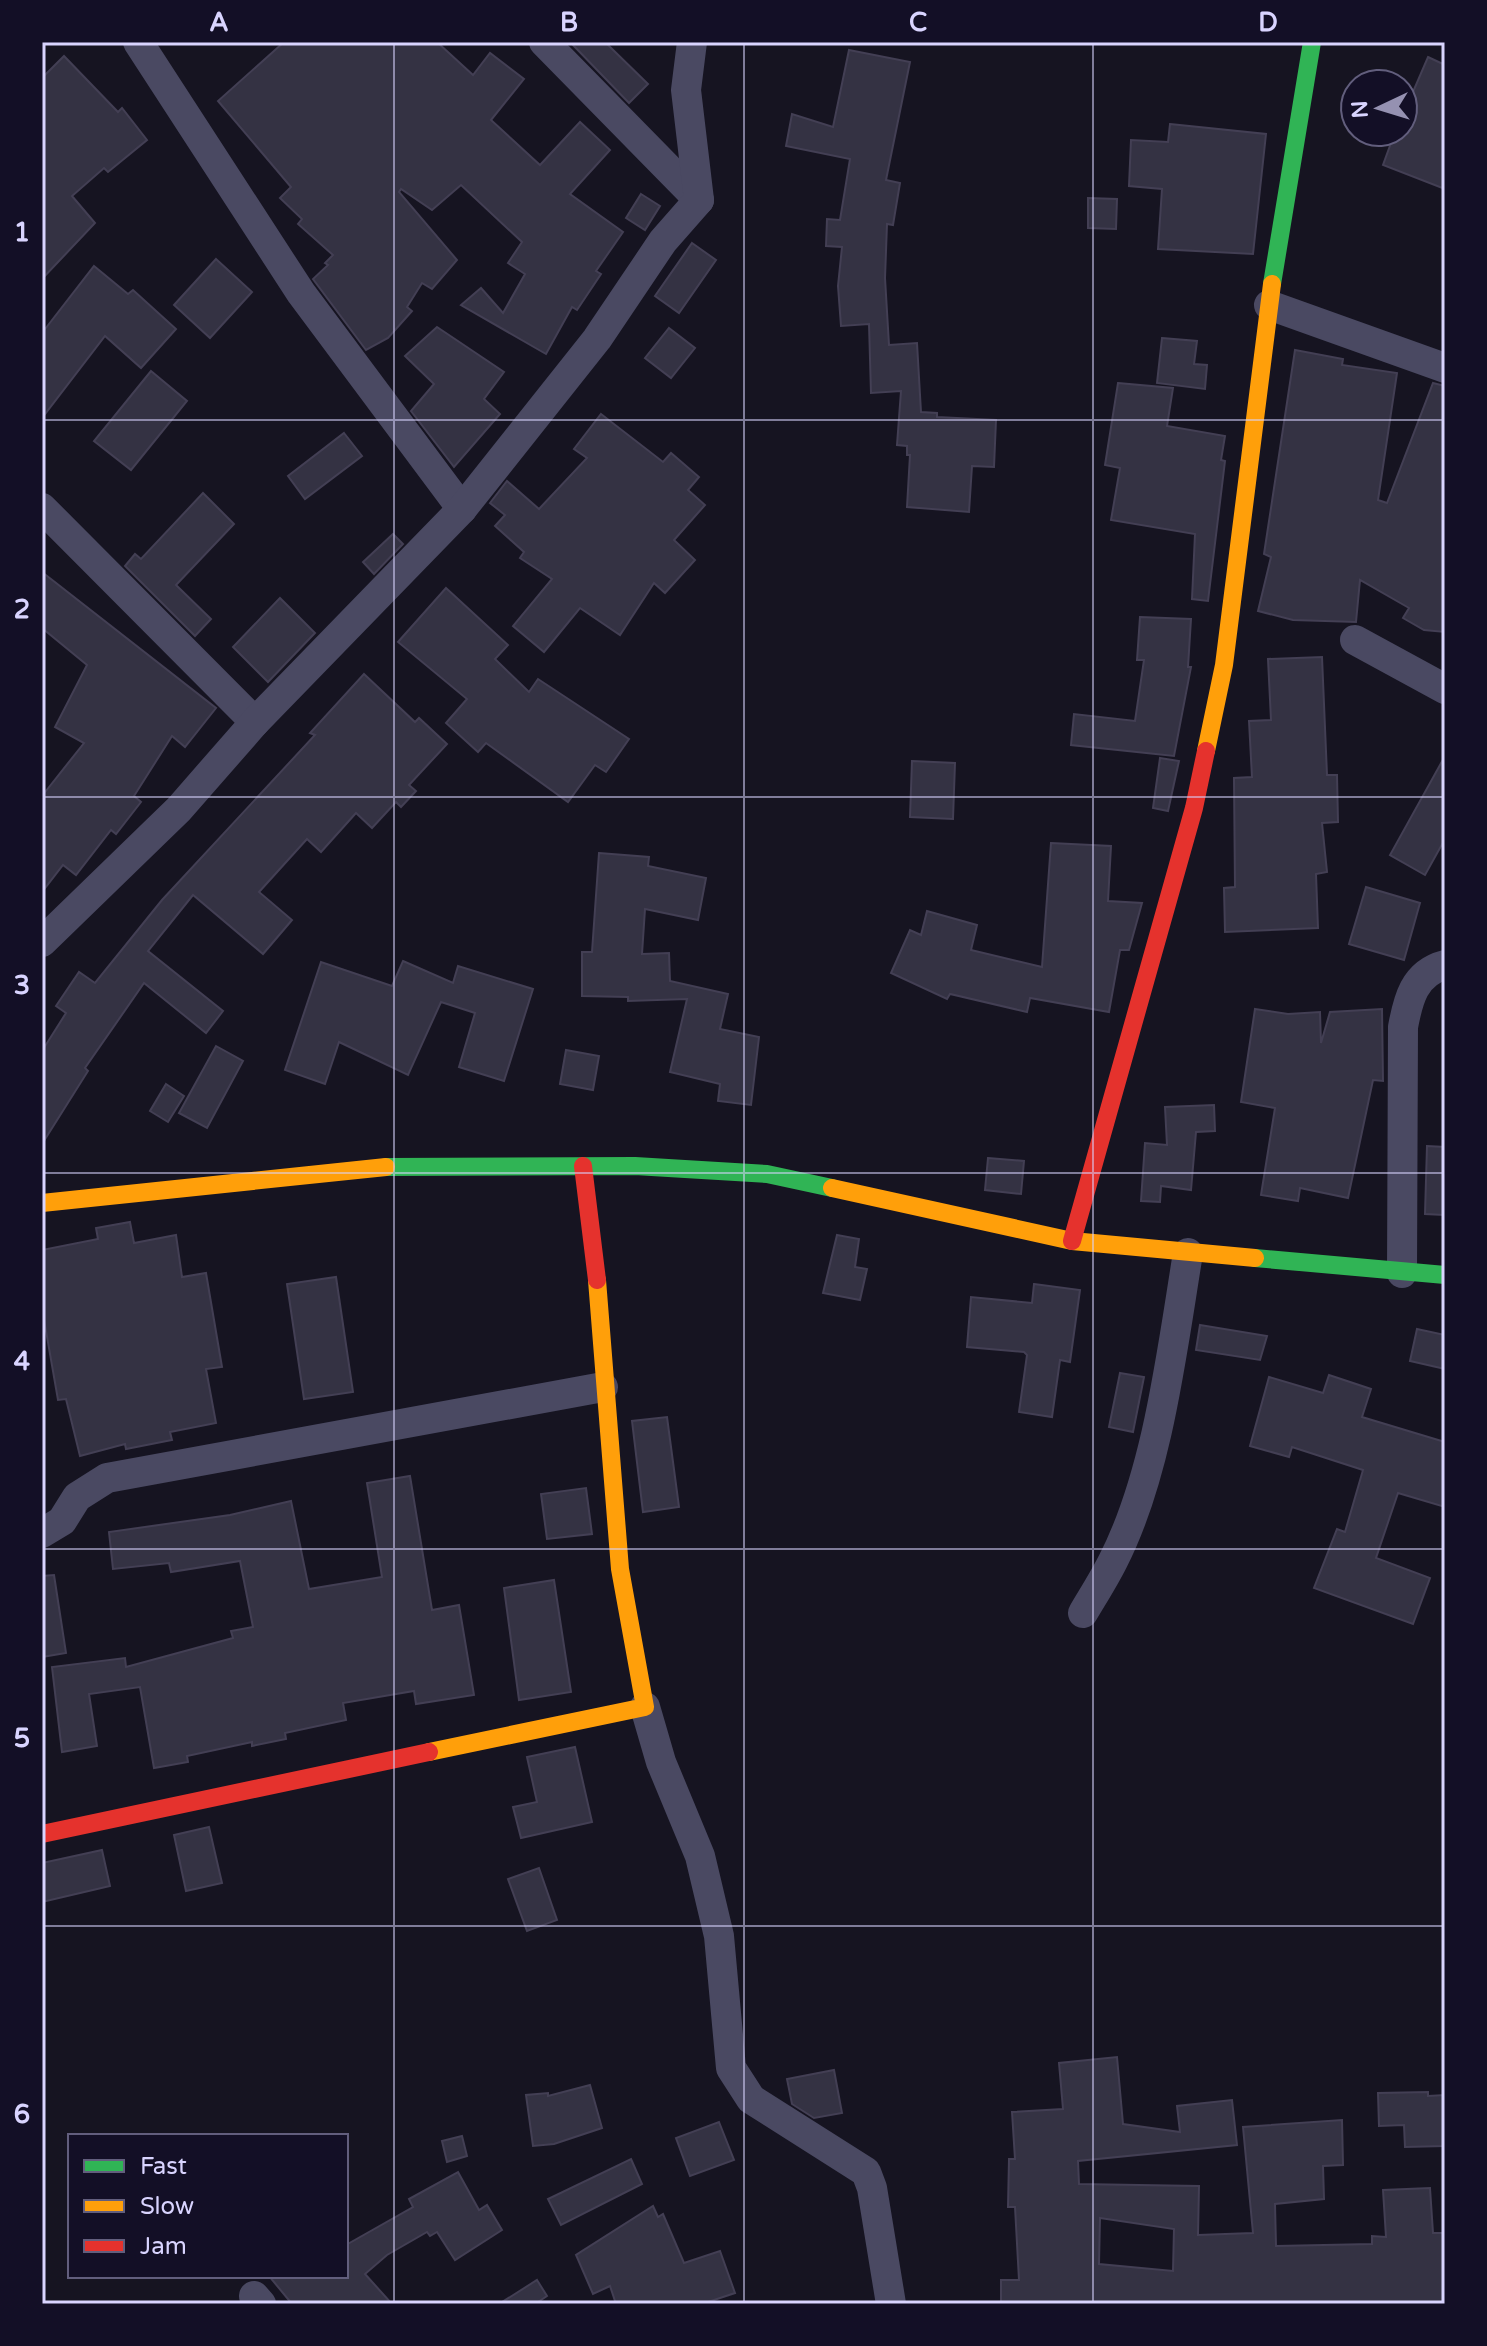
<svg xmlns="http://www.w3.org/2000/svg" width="1487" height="2346" font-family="'Varela Round',sans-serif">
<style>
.building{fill:#343243;stroke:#433f54;stroke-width:2;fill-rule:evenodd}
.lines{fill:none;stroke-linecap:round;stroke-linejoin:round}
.street{stroke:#4a4962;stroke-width:30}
.fast{stroke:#30b455;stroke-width:18}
.slow{stroke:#ff9f0a;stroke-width:18}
.jam{stroke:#e5322d;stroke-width:18}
.grid{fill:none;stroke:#d9d4ff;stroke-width:2;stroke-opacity:0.55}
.neatline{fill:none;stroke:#d9d4ff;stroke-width:3}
.grid-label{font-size:26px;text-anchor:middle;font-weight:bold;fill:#d9d4ff}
</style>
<rect width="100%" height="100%" fill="#161421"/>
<g class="building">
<path d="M284,42H437L473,75L490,53L524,79L491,120L540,165L580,122L610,150L570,194L623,232L596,271L601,274L577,310L572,307L546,354L461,305L481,288L503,313L525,274L508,263L522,242L461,185L432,210L401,189L399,192L457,260L432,289L422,283L407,307L412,311L388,338L366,350L313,279L328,265L325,263L333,255L298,224L302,219L280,198L291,187L218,101Z"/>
<path d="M570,42H605L648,84L629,103Z"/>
<path d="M849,50L910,62L886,180L900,183L893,225L887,224L885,278L889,345L917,343L921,412L937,413V417L996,420L994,467L972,466L969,512L907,507L910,455H907V446L897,445L901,391L871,393L869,324L841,326L838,286L842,247L826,246L827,219L840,220L850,159L786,146L792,114L833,127Z"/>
<path d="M64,56L118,112L122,108L147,140L108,172L104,168L72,196L95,223L42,279V78Z"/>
<path d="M1428,57L1445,65V189L1383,165L1395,132H1403V115Z"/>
<path d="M1170,124L1266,134L1253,254L1158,249L1162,189L1129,186L1131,140L1168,142Z"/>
<path d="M641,194L660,206L645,230L626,218Z"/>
<path d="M1088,198L1117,199L1116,229L1088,228Z"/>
<path d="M692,243L716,260L679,313L655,296Z"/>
<path d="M216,259L252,292L210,338L174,305Z"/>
<path d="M94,266L128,294L133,290L176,329L141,368L105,336L42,418V333Z"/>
<path d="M437,327L504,372L484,399L500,414L454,467L411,411L434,384L405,356Z"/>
<path d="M669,328L695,348L671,378L645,358Z"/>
<path d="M1162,338L1197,341L1194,364L1207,365L1205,389L1157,383Z"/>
<path d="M1295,350L1343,359L1342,365L1397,373L1378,500L1387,503L1433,383L1445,386V632L1424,630L1403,618L1409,608L1360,580L1356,622L1293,620L1258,611L1271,557L1264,554Z"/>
<path d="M151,371L187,401L131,470L94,441Z"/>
<path d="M1118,383L1173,388L1167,426L1225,436L1221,460L1225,461L1208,601L1192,599L1195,534L1111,520L1120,468L1105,465Z"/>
<path d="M601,414L663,462L671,453L699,477L688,490L705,505L674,540L695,560L665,593L654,583L620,635L580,608L544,652L513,626L552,579L520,558L524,552L495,526L505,515L490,503L507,481L539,509L587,458L574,449Z"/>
<path d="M344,433L362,456L305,499L288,476Z"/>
<path d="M203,493L234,524L176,585L211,619L195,636L125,566L135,554L141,559Z"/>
<path d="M393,534L403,544L374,574L363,562Z"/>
<path d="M42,572L216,708L185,747L172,736L134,796L141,802L116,834L111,830L76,875L63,865L42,892V796L84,743L55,727L87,665L42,628Z"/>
<path d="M446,588L508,645L495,659L529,692L538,679L629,739L606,772L595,765L568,802L486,743L478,752L446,723L467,699L398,642Z"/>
<path d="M280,598L315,633L268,682L233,647Z"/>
<path d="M1140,617L1191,619L1188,667H1191L1174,756L1071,745L1074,714L1135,721L1144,660H1137Z"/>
<path d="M1322,657L1327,775H1337L1338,822L1322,823L1327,872L1316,874L1318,928L1225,932L1224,888L1235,887L1234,778L1252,777L1249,721L1271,720L1268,659Z"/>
<path d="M364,674L415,722L419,718L447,744L409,785L416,791L401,807L396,802L372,828L356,813L321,852L307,839L259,892L292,920L263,954L193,895L148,951L223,1011L206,1033L144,983L85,1068L88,1071L42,1144V1051L66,1013L56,1006L79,972L95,983L162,900L315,735L310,733Z"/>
<path d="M1445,756V839L1425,875L1390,855Z"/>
<path d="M1160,758L1179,761L1168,811L1153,808Z"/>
<path d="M912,761L955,763L953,819L910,817Z"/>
<path d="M1051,843L1111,846L1108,901L1142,903L1129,950H1120L1109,1012L1030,998L1027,1012L950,994L947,999L891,973L910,930L921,935L927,911L977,925L971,950L1042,967Z"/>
<path d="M599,853L649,857L648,866L706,878L698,920L645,909L642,954L669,953L670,981L728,994L720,1029L759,1037L751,1105L718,1101L720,1084L670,1072L687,999L628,1001V997L582,996V952H592Z"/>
<path d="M1366,887L1420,903L1404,960L1349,944Z"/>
<path d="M403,961L453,983L458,966L533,989L504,1081L459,1067L475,1013L441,1002L408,1075L339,1042L325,1084L285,1070L321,962L392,986Z"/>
<path d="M1255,1009L1288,1014L1320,1012L1321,1043L1330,1012L1382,1009L1383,1081L1373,1080L1348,1198L1300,1188L1298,1201L1261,1195L1275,1108L1241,1102Z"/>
<path d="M216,1046L243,1061L207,1128L179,1113Z"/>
<path d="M566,1050L599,1056L593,1090L560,1084Z"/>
<path d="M166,1084L184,1096L168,1122L150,1111Z"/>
<path d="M1214,1105L1215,1131L1196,1132L1191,1190L1161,1186L1160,1202L1141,1201L1145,1143L1167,1145L1165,1107Z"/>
<path d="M1427,1146L1445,1147L1444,1215L1425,1214Z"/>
<path d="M988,1158L1024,1161L1021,1194L985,1190Z"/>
<path d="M130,1222L134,1243L176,1235L182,1277L206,1273L222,1367L206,1369L216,1423L170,1432L172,1440L126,1449L125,1444L80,1456L66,1399L58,1400L42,1308V1250L98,1239L96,1228Z"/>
<path d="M837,1235L859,1239L855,1267L867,1269L860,1300L823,1293Z"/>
<path d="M336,1277L353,1392L304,1399L287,1284Z"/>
<path d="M1034,1284L1080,1290L1070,1362L1060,1360L1052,1417L1019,1412L1027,1355L1024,1352L967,1347L971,1297L1032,1303Z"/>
<path d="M1200,1325L1267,1336L1260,1360L1196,1350Z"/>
<path d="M1417,1329L1445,1335V1369L1410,1361Z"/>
<path d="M1120,1373L1144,1377L1133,1432L1109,1427Z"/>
<path d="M1329,1375L1371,1389L1362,1417L1445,1442V1507L1398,1493L1376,1558L1430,1578L1413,1624L1314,1588L1337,1529L1345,1532L1363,1470L1292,1447L1289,1457L1250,1446L1269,1377L1323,1393Z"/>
<path d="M667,1417L679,1507L643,1512L632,1421Z"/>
<path d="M410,1476L432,1610L459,1605L474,1695L416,1704L414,1691L343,1703L346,1720L285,1733L286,1739L252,1746V1742L187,1756L188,1762L154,1768L140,1687L89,1694L97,1746L62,1752L52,1667L125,1658L126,1667L233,1638L231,1631L253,1627L240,1561L171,1572L169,1563L113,1569L109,1532L230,1515L291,1501L309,1589L382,1577L367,1483Z"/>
<path d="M586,1488L592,1534L547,1539L541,1494Z"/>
<path d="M54,1575L66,1653L42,1657V1576Z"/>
<path d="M554,1580L571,1692L519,1700L504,1588Z"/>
<path d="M575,1747L592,1822L521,1838L513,1807L537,1802L527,1757Z"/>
<path d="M209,1827L222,1883L186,1891L174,1835Z"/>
<path d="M102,1850L110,1886L42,1902V1863Z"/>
<path d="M539,1868L557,1920L527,1931L508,1879Z"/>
<path d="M1117,2057L1123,2124L1180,2132L1177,2106L1232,2100L1237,2145L1078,2161L1079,2184L1199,2186L1198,2235L1253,2233L1243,2127L1342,2120L1343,2165L1323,2166L1324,2199L1275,2204L1276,2246L1372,2244V2236L1386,2237L1383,2190L1430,2188L1433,2233H1445V2304H1001V2280H1019L1015,2207H1008L1009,2159H1015L1012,2112L1063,2109L1059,2063ZM1100,2218L1174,2229L1173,2271L1099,2264Z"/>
<path d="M834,2070L842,2113L814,2118L792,2104L787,2079Z"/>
<path d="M590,2085L602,2128L554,2144L533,2146L526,2095L548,2093V2096Z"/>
<path d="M1428,2092V2096L1445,2095V2146L1405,2147L1404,2125L1379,2126L1378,2093Z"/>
<path d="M719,2122L734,2160L690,2176L676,2138Z"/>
<path d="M462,2136L467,2156L447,2162L442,2141Z"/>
<path d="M631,2159L642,2184L561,2225L548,2199Z"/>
<path d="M458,2172L479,2210L487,2205L502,2230L455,2260L437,2232L430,2236L427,2232L387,2255L365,2274L392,2304H292L269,2276H346V2245L413,2207L409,2199Z"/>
<path d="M653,2206L658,2217L663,2214L684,2263L720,2251L735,2293L702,2304H616L610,2286L593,2294L576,2255Z"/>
<path d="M537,2280L547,2296L535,2304H499Z"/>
</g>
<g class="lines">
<g class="street">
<path d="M138,42L301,293L462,509"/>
<path d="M544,42L699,200"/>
<path d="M1269,305L1445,368"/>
<path d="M42,508L255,722"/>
<path d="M1355,640L1445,689"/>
<path d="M42,942L179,809L255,722L462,509L597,339L663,241L699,200L686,90L692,42"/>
<path d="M1402,1273L1403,1027C1408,1000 1414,973 1445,965"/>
<path d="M42,1533L62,1521L77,1497L107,1478L603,1387"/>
<path d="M1083,1613C1093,1596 1104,1579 1113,1561C1158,1473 1172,1350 1188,1253"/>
<path d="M645,1707L661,1762L700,1856L719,1936L731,2068L751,2099L866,2172L872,2188L891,2304"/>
<path d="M254,2296L261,2304"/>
</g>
<g class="fast">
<path d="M1272,284L1312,42"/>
<path d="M386,1167L635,1166L767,1174L832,1188"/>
<path d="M1255,1258L1445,1275"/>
</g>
<g class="slow">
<path d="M1206,751L1224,665L1272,284"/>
<path d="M832,1188L1072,1241L1255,1258"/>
<path d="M42,1203L386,1167"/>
<path d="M429,1752L645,1707L620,1569L597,1280"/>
</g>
<g class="jam">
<path d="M583,1166L597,1280"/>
<path d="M1072,1241L1194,808L1206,751"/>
<path d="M42,1834L429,1752"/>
</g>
</g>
<path class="grid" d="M394,42V2304M744,42V2304M1093,42V2304M42,420H1445M42,797H1445M42,1173H1445M42,1549H1445M42,1926H1445"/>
<rect width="1487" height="2346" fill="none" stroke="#130f26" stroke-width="88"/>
<rect x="68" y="2134" width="280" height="144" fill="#130f26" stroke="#625e7d" stroke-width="2"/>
<rect x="84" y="2160" width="40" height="12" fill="#30b455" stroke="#625e7d" stroke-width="2"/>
<text x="140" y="2174" font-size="24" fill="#d9d4ff">Fast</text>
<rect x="84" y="2200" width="40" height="12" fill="#ff9f0a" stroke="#625e7d" stroke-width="2"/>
<text x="140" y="2214" font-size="24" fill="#d9d4ff">Slow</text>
<rect x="84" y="2240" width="40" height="12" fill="#e5322d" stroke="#625e7d" stroke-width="2"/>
<text x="140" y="2254" font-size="24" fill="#d9d4ff">Jam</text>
<g transform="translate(1379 108) rotate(266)"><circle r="38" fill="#130f26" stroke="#625e7d" stroke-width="2"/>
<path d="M0-6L14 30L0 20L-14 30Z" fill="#9591b1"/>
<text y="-12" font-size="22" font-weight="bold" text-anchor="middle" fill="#d9d4ff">N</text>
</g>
<rect x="44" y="44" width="1399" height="2258" class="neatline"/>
<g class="grid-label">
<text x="219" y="31">A</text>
<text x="569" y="31">B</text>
<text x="918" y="31">C</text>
<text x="1268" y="31">D</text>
<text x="22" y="241">1</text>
<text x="22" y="618">2</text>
<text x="22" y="994">3</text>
<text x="22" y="1370">4</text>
<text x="22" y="1747">5</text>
<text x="22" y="2123">6</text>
</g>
</svg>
